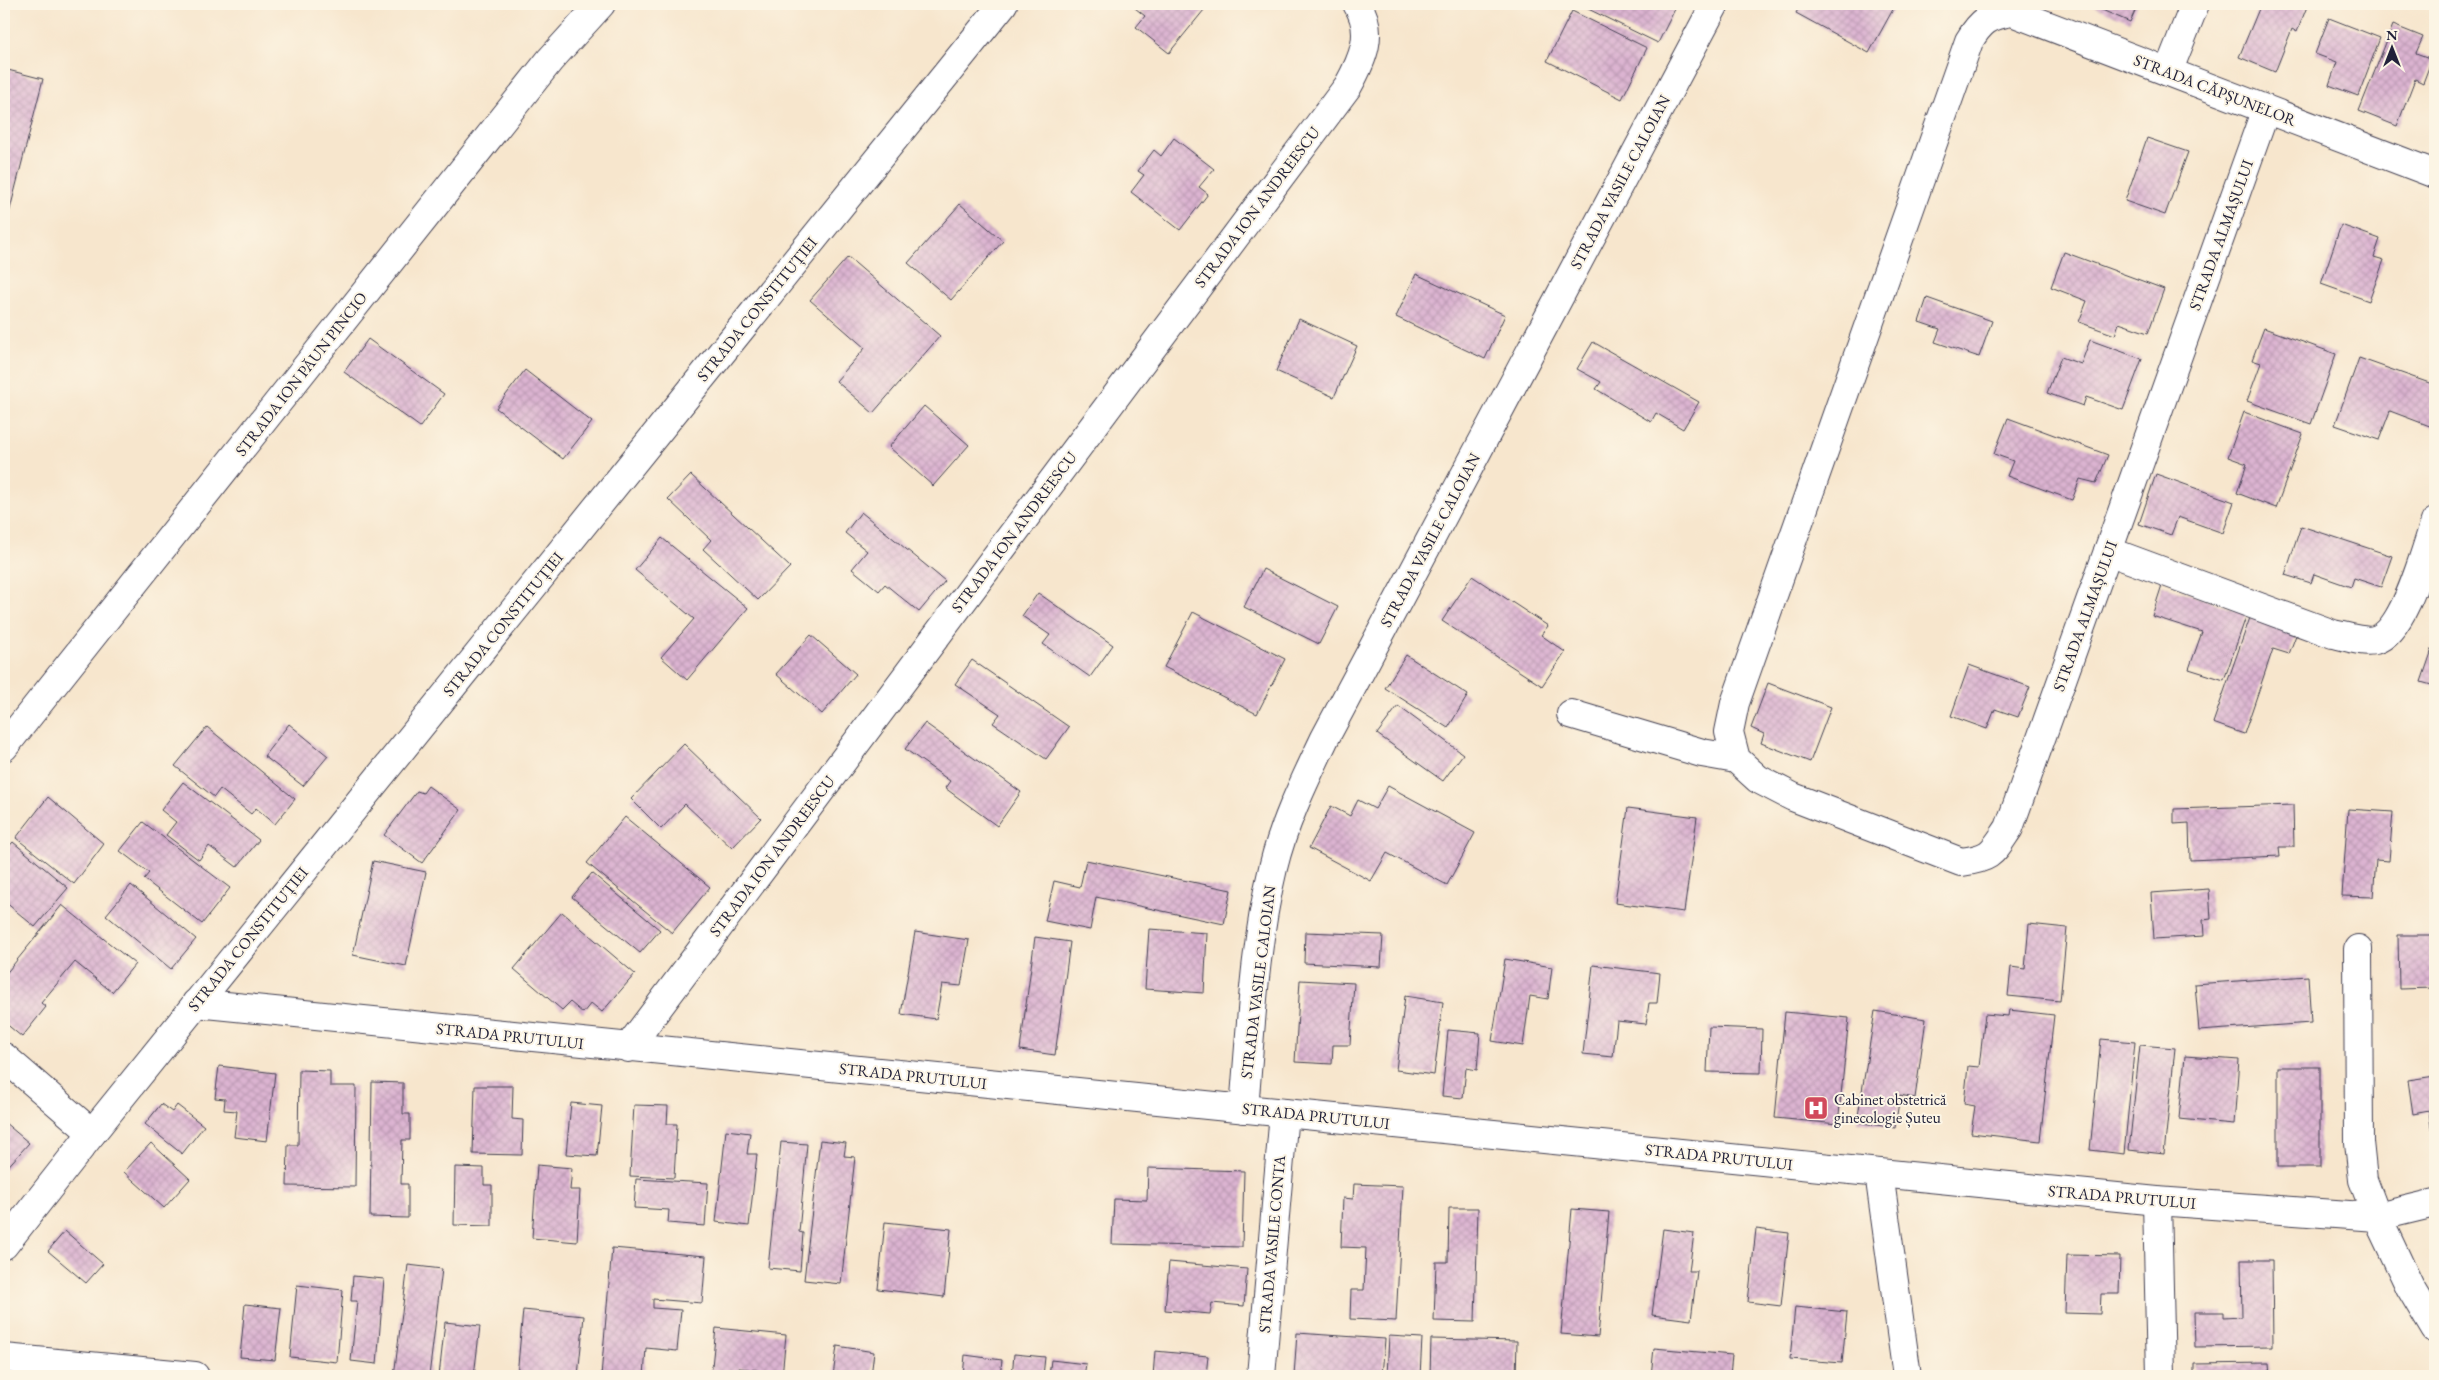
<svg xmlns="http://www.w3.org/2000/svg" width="2439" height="1380" font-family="'EB Garamond',serif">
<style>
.building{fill:url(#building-cross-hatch)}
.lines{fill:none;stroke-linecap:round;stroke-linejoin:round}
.street-casing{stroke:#423f51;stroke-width:30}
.secondary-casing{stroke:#423f51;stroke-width:30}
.street{stroke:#fff;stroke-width:28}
.secondary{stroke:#fff;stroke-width:28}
.labels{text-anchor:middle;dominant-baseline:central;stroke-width:4;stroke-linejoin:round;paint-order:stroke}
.street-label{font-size:16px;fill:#22223b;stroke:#fcf5e5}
.poi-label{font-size:16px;fill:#22223b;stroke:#fcf5e5;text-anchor:start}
</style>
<defs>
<pattern id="building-cross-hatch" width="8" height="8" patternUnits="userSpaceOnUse" patternTransform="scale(1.25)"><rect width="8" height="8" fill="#dcb4d1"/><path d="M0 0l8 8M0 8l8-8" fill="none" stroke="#bc9ab4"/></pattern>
</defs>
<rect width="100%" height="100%" fill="#fcf5e5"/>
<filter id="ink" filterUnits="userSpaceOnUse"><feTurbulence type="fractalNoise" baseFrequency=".02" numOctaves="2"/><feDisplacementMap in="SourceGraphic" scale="10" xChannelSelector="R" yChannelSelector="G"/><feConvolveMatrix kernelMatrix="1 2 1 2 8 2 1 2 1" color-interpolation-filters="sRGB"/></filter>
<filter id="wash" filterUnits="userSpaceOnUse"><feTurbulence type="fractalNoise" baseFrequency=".0096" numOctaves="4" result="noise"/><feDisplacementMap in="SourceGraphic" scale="20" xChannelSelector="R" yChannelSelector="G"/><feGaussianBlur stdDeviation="1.12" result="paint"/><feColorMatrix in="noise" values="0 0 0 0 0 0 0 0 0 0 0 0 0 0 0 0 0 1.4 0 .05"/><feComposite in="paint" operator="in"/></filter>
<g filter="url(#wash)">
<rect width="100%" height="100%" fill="#f7e6cd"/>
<g id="blocks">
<g class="building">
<path d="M1130,4H1196L1204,10L1169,53L1136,27L1145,16Z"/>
<path d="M1578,4H1674L1677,5L1658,43Z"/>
<path d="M1801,4H1896L1869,53L1796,13Z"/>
<path d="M2088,4H2138L2130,22Z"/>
<path d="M2261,4H2308L2297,32L2292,29L2275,72L2239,57Z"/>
<path d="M1572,11L1647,48L1622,99L1547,61Z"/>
<path d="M2329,18L2380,38L2358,96L2329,85L2337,62L2315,54Z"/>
<path d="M2393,25L2423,37L2416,53L2432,59L2423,83L2415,79L2397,126L2359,111Z"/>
<path d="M4,69L43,79L4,233Z"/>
<path d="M1174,138L1214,169L1199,187L1208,194L1180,230L1131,192L1144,175L1138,171L1154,150L1161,156Z"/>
<path d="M2147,138L2188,152L2165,215L2125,201Z"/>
<path d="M960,204L1003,241L951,300L908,263Z"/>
<path d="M2341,225L2380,239L2374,257L2384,260L2369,301L2321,284Z"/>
<path d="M2064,252L2164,289L2148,333L2119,323L2115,335L2079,322L2087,301L2051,287Z"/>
<path d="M848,257L940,336L873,413L836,381L865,348L810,300Z"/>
<path d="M1416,274L1505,315L1485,359L1396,317Z"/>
<path d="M1927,298L1992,321L1979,357L1935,342L1940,329L1919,322Z"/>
<path d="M1299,319L1357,346L1334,397L1276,371Z"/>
<path d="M2264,328L2336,354L2311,424L2247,401L2261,363L2252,360Z"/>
<path d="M368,339L444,394L420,427L344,372Z"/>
<path d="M2090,340L2142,359L2123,410L2086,397L2083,406L2047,393L2061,357L2081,364Z"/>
<path d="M1593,342L1699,402L1683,429L1656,413L1651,422L1596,389L1601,382L1577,369Z"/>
<path d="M2359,358L2435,385V428L2390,411L2379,440L2335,425Z"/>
<path d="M525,370L592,422L563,459L496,408Z"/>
<path d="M924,406L969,445L933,486L889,447Z"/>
<path d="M2244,412L2303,434L2276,508L2237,493L2247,464L2228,457Z"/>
<path d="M2008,418L2108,455L2096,483L2080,479L2072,500L2007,476L2013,461L1994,454Z"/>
<path d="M2156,474L2234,502L2223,533L2178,517L2171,535L2139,524Z"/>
<path d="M691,475L790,567L758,600L703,549L711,540L668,499Z"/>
<path d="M861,512L945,581L919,612L885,584L879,591L852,569L867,551L845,533Z"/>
<path d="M2301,526L2392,556L2381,587L2354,578L2351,587L2314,574L2311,583L2285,575Z"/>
<path d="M662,538L748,608L687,680L661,657L694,619L635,570Z"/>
<path d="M1263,569L1338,607L1319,644L1244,607Z"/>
<path d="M1472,576L1548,626L1541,635L1565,652L1542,686L1442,621Z"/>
<path d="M2162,585L2247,614L2224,680L2189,669L2202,632L2152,616Z"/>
<path d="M1038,593L1113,645L1090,677L1043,644L1050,635L1022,616Z"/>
<path d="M1193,612L1285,659L1257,714L1164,667Z"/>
<path d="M2252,612L2299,627L2289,654L2273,649L2244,734L2213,723Z"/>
<path d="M811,635L856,674L822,714L776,674Z"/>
<path d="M2435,641V686L2421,682Z"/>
<path d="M1406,655L1468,695L1448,728L1385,688Z"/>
<path d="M972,660L1069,727L1046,759L993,723L1000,714L955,684Z"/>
<path d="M1969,665L2030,687L2018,717L1995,709L1987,729L1951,716Z"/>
<path d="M1768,683L1831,707L1810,762L1761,743L1764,734L1751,728Z"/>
<path d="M1398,706L1463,754L1443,781L1377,734Z"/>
<path d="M925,723L1021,792L997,826L945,788L950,781L905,749Z"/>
<path d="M289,724L328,756L303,786L264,756Z"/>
<path d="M207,727L295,799L275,824L256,808L251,814L220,789L214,797L175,766Z"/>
<path d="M684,744L761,818L732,848L685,804L661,829L631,799Z"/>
<path d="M183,782L259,840L237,867L209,846L199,860L166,835L176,822L161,810Z"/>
<path d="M428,786L461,810L422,863L384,835L417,791L423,793Z"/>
<path d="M1388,786L1475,833L1447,885L1387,853L1371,881L1309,848L1331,806L1350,816L1358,800L1375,809Z"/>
<path d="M48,797L104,844L74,884L16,838Z"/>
<path d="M2293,805L2294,847H2279L2280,856L2190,860L2189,823L2174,824V809Z"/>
<path d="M1628,808L1697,817L1684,912L1615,903Z"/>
<path d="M2348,809L2393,812L2389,861L2376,860L2373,897L2342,896Z"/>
<path d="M625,817L710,887L672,933L587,863Z"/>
<path d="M143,822L230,888L202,924L144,879L149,873L120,851Z"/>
<path d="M13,842L68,888L35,927L4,901V852Z"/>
<path d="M1086,860L1231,890L1224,924L1096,897L1090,930L1045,921L1054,881L1080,887Z"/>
<path d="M373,861L426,872L406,966L353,955Z"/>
<path d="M592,873L660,930L640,953L572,897Z"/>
<path d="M131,885L196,939L171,969L106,915Z"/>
<path d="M2209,889L2211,919L2203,920L2204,936L2154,939L2151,893Z"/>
<path d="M62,905L135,964L112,992L75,962L41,1003L46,1007L22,1037L4,1022V976Z"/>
<path d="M562,912L635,974L602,1012L591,1003L583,1013L570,1002L562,1010L514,969Z"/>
<path d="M2029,924L2067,928L2060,1001L2008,996L2011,967L2025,969Z"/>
<path d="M1149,929L1207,933L1204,993L1145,989Z"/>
<path d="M915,932L969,940L961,986L942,984L936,1019L901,1014Z"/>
<path d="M1305,932L1383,935L1381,967L1304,963Z"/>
<path d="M2398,935H2435V988L2399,989Z"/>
<path d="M1035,937L1070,942L1055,1055L1020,1050Z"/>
<path d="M1505,959L1552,967L1548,999L1530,996L1523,1046L1492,1041Z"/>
<path d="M1593,965L1660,973L1657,1003H1649L1646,1024L1617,1021L1613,1057L1583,1054Z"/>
<path d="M2308,976L2311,1023L2199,1031L2195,984Z"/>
<path d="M1300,980L1354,983L1350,1045H1333L1332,1064L1295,1062Z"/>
<path d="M1405,996L1443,1002L1434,1075L1396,1070Z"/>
<path d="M2009,1010L2054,1015L2040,1141L1971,1133L1975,1106L1964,1104L1968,1066L1979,1067L1985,1014L2008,1016Z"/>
<path d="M1875,1011L1926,1019L1915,1098L1900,1095L1895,1128L1857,1122Z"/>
<path d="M1785,1012L1849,1018L1838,1124L1775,1118Z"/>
<path d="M1709,1027L1762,1029L1761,1073L1707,1072Z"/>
<path d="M1448,1030L1480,1033L1477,1070L1466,1068L1463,1098L1442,1096Z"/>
<path d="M2101,1039L2135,1042L2124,1154L2090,1150Z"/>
<path d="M2140,1045L2175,1048L2164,1154L2129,1150Z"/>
<path d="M2185,1056L2239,1060L2234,1124L2179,1119Z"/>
<path d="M219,1066L275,1073L267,1141L234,1137L237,1111L224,1110L225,1099L215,1098Z"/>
<rect x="2278" y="1067" width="42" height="100"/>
<path d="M299,1070L330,1071V1086H356L355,1187L287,1186L288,1145H298Z"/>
<path d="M2435,1076V1127L2431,1128L2429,1111L2413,1114L2408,1080Z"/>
<path d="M372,1082L403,1083V1114H410V1140H402L401,1184H408V1218L370,1217Z"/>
<path d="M475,1086H513L512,1119L523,1120L522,1155L473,1154Z"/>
<path d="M571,1103L602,1106L597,1156L566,1154Z"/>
<path d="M161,1104L172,1112L177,1105L204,1126L182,1154L145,1124Z"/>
<path d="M634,1105L668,1106L667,1124H677L674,1178L630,1176Z"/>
<path d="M4,1122L29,1143L4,1171Z"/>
<path d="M726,1130L750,1133L747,1154H757L749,1226L716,1222Z"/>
<path d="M820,1140L846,1143L844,1156L855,1157L841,1284L804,1280Z"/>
<path d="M781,1142L807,1144L799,1232L803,1233L800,1271L768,1268Z"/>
<path d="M151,1143L190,1179L164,1208L124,1172Z"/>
<path d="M537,1165L572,1168L570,1190H580L577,1242L532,1238Z"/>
<path d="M455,1167L484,1168V1185H492V1226L454,1225Z"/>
<path d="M1148,1168L1244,1171L1242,1247L1112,1244L1114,1199L1147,1200Z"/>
<path d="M636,1179L708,1183L705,1226L668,1223L669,1210L634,1208Z"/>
<path d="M1354,1184L1403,1186L1396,1321L1350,1319L1351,1290H1364L1366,1248L1341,1247L1343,1198L1353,1199Z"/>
<path d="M1449,1208H1478L1475,1322L1434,1321L1436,1262H1448Z"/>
<path d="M1572,1209L1609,1212L1598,1337L1561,1334Z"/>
<path d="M885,1222L951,1229L944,1297L878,1289Z"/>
<path d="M1663,1229L1694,1233L1689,1271H1697L1691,1320L1652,1315Z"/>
<path d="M1756,1229L1789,1233L1781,1306L1748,1302Z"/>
<path d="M65,1231L103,1264L86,1283L48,1251Z"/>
<path d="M612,1248L706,1256L702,1303L653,1299V1308L681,1310L677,1351L646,1348L644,1376H601Z"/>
<path d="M2067,1255L2120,1256L2119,1294H2101L2100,1314L2065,1313Z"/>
<path d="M2241,1260H2272L2273,1346L2195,1347L2194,1312H2223V1318L2242,1317Z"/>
<path d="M1169,1262L1247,1269L1244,1306L1212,1303L1210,1314L1165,1310Z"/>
<path d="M408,1265L442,1269L429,1376H394Z"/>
<path d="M353,1276L384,1279L377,1364L351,1361L357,1301H351Z"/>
<path d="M297,1285L343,1290L337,1362L290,1357Z"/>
<path d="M245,1304L281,1308L275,1360L240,1357Z"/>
<path d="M1795,1307L1847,1312L1842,1363L1790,1359Z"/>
<path d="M523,1310L584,1316L578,1376H517Z"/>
<path d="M445,1322L480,1326L474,1376H439Z"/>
<path d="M716,1328L786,1335L782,1376H763V1371L739,1368L738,1376H711Z"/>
<path d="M1297,1333L1385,1339L1382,1376H1294Z"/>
<path d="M1389,1336L1422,1338L1420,1376H1387Z"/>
<path d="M1431,1339L1517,1341L1516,1376H1430Z"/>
<path d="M837,1346L874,1352L871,1376H833Z"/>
<path d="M1654,1348L1732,1355L1730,1376H1651Z"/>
<path d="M1155,1351L1208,1356L1206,1376H1153Z"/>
<path d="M1014,1354L1045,1357L1043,1376H1012Z"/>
<path d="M965,1355L1002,1360L1000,1376H963Z"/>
<path d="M1051,1360L1086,1364L1084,1376H1049Z"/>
<path d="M2269,1363L2270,1376H2194V1364Z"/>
</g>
</g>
</g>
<g filter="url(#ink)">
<use href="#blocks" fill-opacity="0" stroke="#423f51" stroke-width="1"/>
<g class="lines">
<defs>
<g id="street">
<path d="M2168,72L2195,4"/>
<path d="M2266,109L2009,828C1992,853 1992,858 1961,862L1793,797L1758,779L1736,759L1729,732L1735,703L1969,41C1981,21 1988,16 2012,12L2435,174"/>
<path d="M2108,551L2333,634C2346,636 2362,643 2375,640C2405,632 2425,550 2435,522"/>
<path d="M1571,714L1702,753L1736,759"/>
<path d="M4,747L550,60L601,4"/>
<path d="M2358,949L2359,1142L2363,1180L2377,1217L2410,1287L2435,1329"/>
<path d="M628,1048L1348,86C1363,59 1375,32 1357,4"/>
<path d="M4,1057L92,1133"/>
<path d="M1244,1109C1251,1029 1254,946 1273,868C1284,822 1305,780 1325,738L1715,4"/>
<path d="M1879,1173L1907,1376"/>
<path d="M2157,1201L2161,1376"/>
<path d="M4,1358L195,1376"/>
<path d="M1261,1376L1284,1113"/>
</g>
<g id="secondary">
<path d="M196,1003L2157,1201L2377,1217L2435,1203"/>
<path d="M4,1245L92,1133L1003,4"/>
</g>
</defs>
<use href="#street" class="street-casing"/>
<use href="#secondary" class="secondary-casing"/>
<use href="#street" class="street"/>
<use href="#secondary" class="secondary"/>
</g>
</g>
<defs>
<symbol id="hospital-square" viewBox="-11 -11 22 22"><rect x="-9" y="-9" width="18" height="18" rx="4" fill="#d1495b" stroke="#fcf5e5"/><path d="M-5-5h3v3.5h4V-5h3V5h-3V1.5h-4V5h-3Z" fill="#fff"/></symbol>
</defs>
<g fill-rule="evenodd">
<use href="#hospital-square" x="1802" y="1094" width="28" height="28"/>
</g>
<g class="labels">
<g class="street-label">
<text transform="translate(2215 90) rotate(21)">STRADA CĂPȘUNELOR</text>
<text transform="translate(1620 182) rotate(-62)">STRADA VASILE CALOIAN</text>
<text transform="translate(1257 207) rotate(-53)">STRADA ION ANDREESCU</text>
<text transform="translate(2221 235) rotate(-70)">STRADA ALMAȘULUI</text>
<text transform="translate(757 309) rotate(-51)">STRADA CONSTITUȚIEI</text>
<text transform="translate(301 374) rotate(-52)">STRADA ION PĂUN PINCIO</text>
<text transform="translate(1014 532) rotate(-53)">STRADA ION ANDREESCU</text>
<text transform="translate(1430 540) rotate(-62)">STRADA VASILE CALOIAN</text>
<text transform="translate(2085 616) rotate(-70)">STRADA ALMAȘULUI</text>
<text transform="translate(503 624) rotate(-51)">STRADA CONSTITUȚIEI</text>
<text transform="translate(772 856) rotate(-53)">STRADA ION ANDREESCU</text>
<text transform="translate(248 939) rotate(-51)">STRADA CONSTITUȚIEI</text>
<text transform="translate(1258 982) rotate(-83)">STRADA VASILE CALOIAN</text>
<text transform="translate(510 1036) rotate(6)">STRADA PRUTULUI</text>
<text transform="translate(913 1076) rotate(6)">STRADA PRUTULUI</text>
<text transform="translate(1316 1116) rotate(6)">STRADA PRUTULUI</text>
<text transform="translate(1719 1157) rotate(6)">STRADA PRUTULUI</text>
<text transform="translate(2122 1197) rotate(5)">STRADA PRUTULUI</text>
<text transform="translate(1272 1244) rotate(-85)">STRADA VASILE CONTA</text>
</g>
<g class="poi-label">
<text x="1834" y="1099">Cabinet obstetrică<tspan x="1834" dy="18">ginecologie Șuteu</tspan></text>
</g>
</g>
<rect width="2439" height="1380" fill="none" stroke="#fcf5e5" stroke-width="20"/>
<g transform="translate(2392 48)" stroke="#fcf5e5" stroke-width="4" paint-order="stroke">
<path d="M0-4L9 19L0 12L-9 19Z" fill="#22223b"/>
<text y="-8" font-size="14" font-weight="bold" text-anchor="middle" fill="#22223b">N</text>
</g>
</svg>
